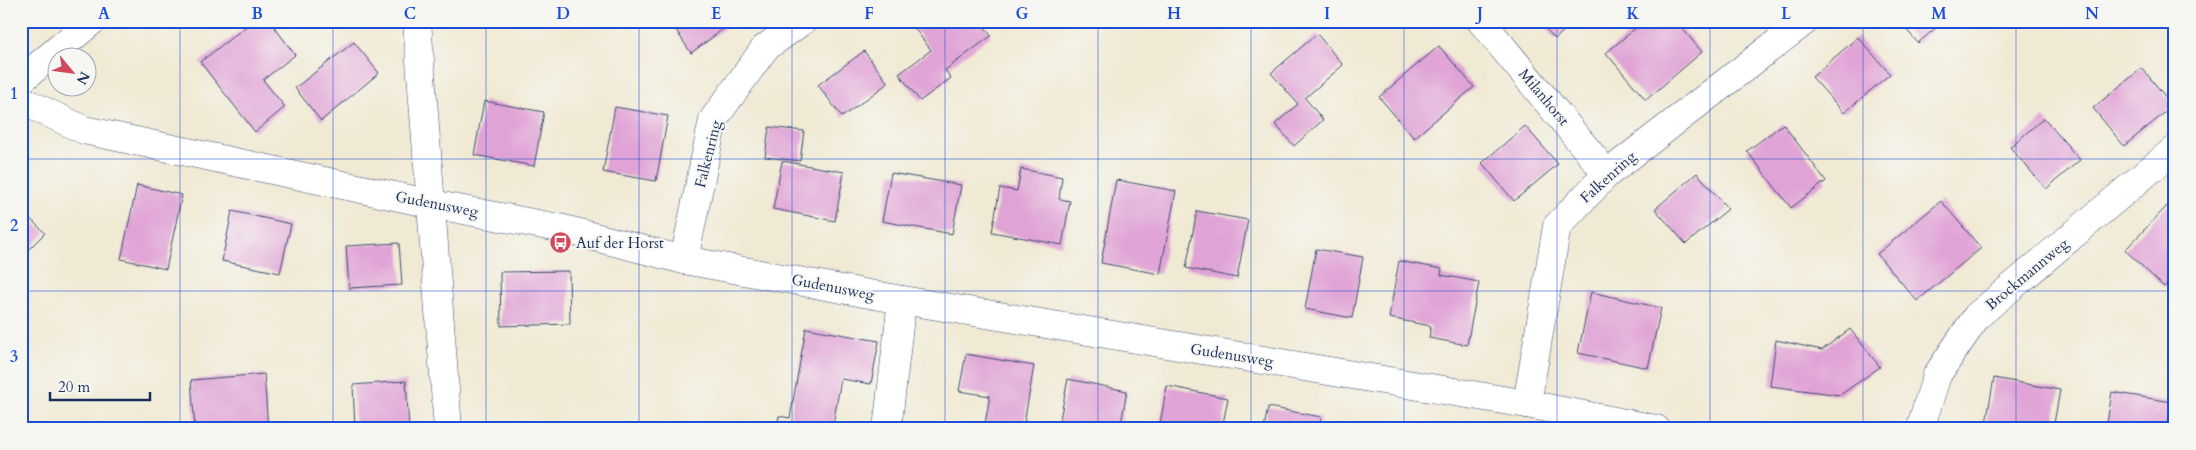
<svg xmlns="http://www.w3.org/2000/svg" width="2196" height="450" font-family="Cardo,serif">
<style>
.building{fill:#e0a3d5}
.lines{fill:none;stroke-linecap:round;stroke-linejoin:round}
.minor-casing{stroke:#3b4b70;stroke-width:29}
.minor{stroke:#fff;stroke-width:28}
.grid{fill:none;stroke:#1d4ed8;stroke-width:1;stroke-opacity:0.55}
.labels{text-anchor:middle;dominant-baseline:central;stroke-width:4;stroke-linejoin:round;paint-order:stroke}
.street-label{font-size:15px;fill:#1b2f5e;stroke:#f6f6f2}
.poi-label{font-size:15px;fill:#1b2f5e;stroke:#f6f6f2;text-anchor:start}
.neatline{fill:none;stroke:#1d4ed8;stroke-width:2}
.grid-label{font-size:16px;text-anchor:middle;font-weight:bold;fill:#1d4ed8}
</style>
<rect width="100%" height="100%" fill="#f6f6f2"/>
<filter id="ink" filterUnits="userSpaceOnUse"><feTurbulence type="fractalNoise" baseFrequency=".02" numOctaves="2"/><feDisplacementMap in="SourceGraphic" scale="10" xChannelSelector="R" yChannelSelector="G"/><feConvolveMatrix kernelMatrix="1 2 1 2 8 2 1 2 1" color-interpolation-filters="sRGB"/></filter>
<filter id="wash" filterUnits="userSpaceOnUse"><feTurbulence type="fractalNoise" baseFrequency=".0096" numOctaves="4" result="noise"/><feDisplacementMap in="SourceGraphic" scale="20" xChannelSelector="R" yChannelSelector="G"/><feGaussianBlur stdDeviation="1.12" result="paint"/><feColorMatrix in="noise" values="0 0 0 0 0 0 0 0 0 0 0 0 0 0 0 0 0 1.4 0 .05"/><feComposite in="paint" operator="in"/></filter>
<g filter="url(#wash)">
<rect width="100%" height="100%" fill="#f0e9d3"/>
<g id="blocks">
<g class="building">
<path d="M253,21H270L295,55L263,80L285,107L255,132L200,62Z"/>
<path d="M670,21H734L691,53Z"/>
<path d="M909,21H981L991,36L945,70L951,78L920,101L899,74L931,50Z"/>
<path d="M1539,21H1575L1555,39Z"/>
<path d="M1644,21H1676L1702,52L1646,100L1606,53Z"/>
<path d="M1899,21H1944L1918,43Z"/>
<path d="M1317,34L1343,65L1305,98L1323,120L1294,146L1275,124L1298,104L1271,73Z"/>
<path d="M1858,37L1890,74L1844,113L1812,77Z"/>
<path d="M354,42L379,73L321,121L295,88Z"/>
<path d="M1439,46L1474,87L1414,138L1379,97Z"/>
<path d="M864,51L888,83L842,117L818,85Z"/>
<path d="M2142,68L2173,106L2124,146L2093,108Z"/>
<path d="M484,101L544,112L534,166L474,155Z"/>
<path d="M615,107L668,116L656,181L603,172Z"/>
<path d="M2044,118L2080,160L2046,189L2010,147Z"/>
<path d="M1783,124L1826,181L1791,208L1747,151Z"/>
<path d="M1525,126L1558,164L1514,201L1482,163Z"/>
<path d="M769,127L804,131L800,161L765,157Z"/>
<path d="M782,161L844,172L835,221L773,209Z"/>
<path d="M1021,169L1062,177L1059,199L1070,201L1062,245L992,232L1000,188L1017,191Z"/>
<path d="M891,173L961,185L952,234L882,221Z"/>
<path d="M1697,173L1728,209L1686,244L1655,209Z"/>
<path d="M21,180L28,186L21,192Z"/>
<path d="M1116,180L1176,191L1160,274L1101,263Z"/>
<path d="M137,185L182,195L166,269L121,259Z"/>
<path d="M1941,201L1981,248L1917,301L1877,254Z"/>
<path d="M2167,206L2175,213V275L2164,287L2125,250Z"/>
<path d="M21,210L45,233L21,257Z"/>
<path d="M232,211L291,224L280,273L222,261Z"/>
<path d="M1197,211L1248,220L1237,278L1186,268Z"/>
<path d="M399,243L402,285L349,288L346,246Z"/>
<path d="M1316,249L1363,257L1352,318L1305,309Z"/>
<path d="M1399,261L1442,269L1441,275L1479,282L1467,345L1429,338L1431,326L1389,318Z"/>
<path d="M569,271L570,324L501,326L500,272Z"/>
<path d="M1591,292L1661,308L1648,368L1578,353Z"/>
<path d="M806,328L879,341L871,384L841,379L833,425L846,429H776L779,416L790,418Z"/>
<path d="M1850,329L1880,367L1840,395L1770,386L1776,340L1822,350Z"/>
<path d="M966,354L1034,366L1023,429H984L990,396L959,391Z"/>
<path d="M264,374L268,429H195L191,380Z"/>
<path d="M1994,378L2060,390L2053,429H1985Z"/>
<path d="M1068,379L1127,391L1120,429H1058Z"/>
<path d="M406,381L409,429H355L353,385Z"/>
<path d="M1167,386L1228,398L1222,429H1159Z"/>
<path d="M2112,392L2172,402L2167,429H2106Z"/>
<path d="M1268,407L1321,417L1319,429H1264Z"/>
</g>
</g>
</g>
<g filter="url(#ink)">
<use href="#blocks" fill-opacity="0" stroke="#3b4b70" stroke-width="1"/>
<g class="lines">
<defs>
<g id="minor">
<path d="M417,21L448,429"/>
<path d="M1481,21L1607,174"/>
<path d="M21,80L92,21"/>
<path d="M21,100L84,130L432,204L564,229L684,260L902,300L1527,404L1656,429"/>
<path d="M684,260L713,120L765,48L802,21"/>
<path d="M1527,404L1557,226L1607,174L1805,21"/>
<path d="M887,429L902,300"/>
<path d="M1920,429L1937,375L1977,316L2175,149"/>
</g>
</defs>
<use href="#minor" class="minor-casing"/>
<use href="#minor" class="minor"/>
</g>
</g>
<path class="grid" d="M180,21V429M333,21V429M486,21V429M639,21V429M792,21V429M945,21V429M1098,21V429M1251,21V429M1404,21V429M1557,21V429M1710,21V429M1863,21V429M2016,21V429M21,159H2175M21,291H2175"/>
<defs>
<symbol id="bus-disc" viewBox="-11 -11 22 22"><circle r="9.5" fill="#d1495b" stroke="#f6f6f2"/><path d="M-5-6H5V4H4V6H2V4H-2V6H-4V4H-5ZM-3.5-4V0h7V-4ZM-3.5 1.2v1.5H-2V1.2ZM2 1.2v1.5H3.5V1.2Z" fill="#fff"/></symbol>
</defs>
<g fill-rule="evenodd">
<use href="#bus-disc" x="548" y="230" width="25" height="25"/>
</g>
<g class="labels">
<g class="street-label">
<text transform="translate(1544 97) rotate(50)">Milanhorst</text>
<text transform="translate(708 154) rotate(-76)">Falkenring</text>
<text transform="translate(1608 177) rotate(-42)">Falkenring</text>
<text transform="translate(437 204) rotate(11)">Gudenusweg</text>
<text transform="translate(2027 274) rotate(-40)">Brockmannweg</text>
<text transform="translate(833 287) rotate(11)">Gudenusweg</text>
<text transform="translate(1232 355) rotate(9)">Gudenusweg</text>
</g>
<g class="poi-label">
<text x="576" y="243">Auf der Horst</text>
</g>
</g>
<rect width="2196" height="450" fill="none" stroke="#f6f6f2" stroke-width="55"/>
<g transform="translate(72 72) rotate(119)"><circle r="24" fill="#f6f6f2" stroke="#9ea6b7"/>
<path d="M0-4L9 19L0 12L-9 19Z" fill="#d1495b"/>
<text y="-8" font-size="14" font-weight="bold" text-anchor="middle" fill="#1b2f5e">N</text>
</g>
<path d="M50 392v8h100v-8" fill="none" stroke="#1b2f5e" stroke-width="2.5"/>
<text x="58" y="392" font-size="15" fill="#1b2f5e" stroke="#f6f6f2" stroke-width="4" paint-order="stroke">20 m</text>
<rect x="28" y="28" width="2140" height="394" class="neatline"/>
<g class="grid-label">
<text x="104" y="19">A</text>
<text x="257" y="19">B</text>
<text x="410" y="19">C</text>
<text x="563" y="19">D</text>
<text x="716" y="19">E</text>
<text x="869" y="19">F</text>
<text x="1022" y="19">G</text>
<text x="1174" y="19">H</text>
<text x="1327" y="19">I</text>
<text x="1480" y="19">J</text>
<text x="1633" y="19">K</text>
<text x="1786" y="19">L</text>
<text x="1939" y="19">M</text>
<text x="2092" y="19">N</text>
<text x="14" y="99">1</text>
<text x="14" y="231">2</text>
<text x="14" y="362">3</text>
</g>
</svg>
